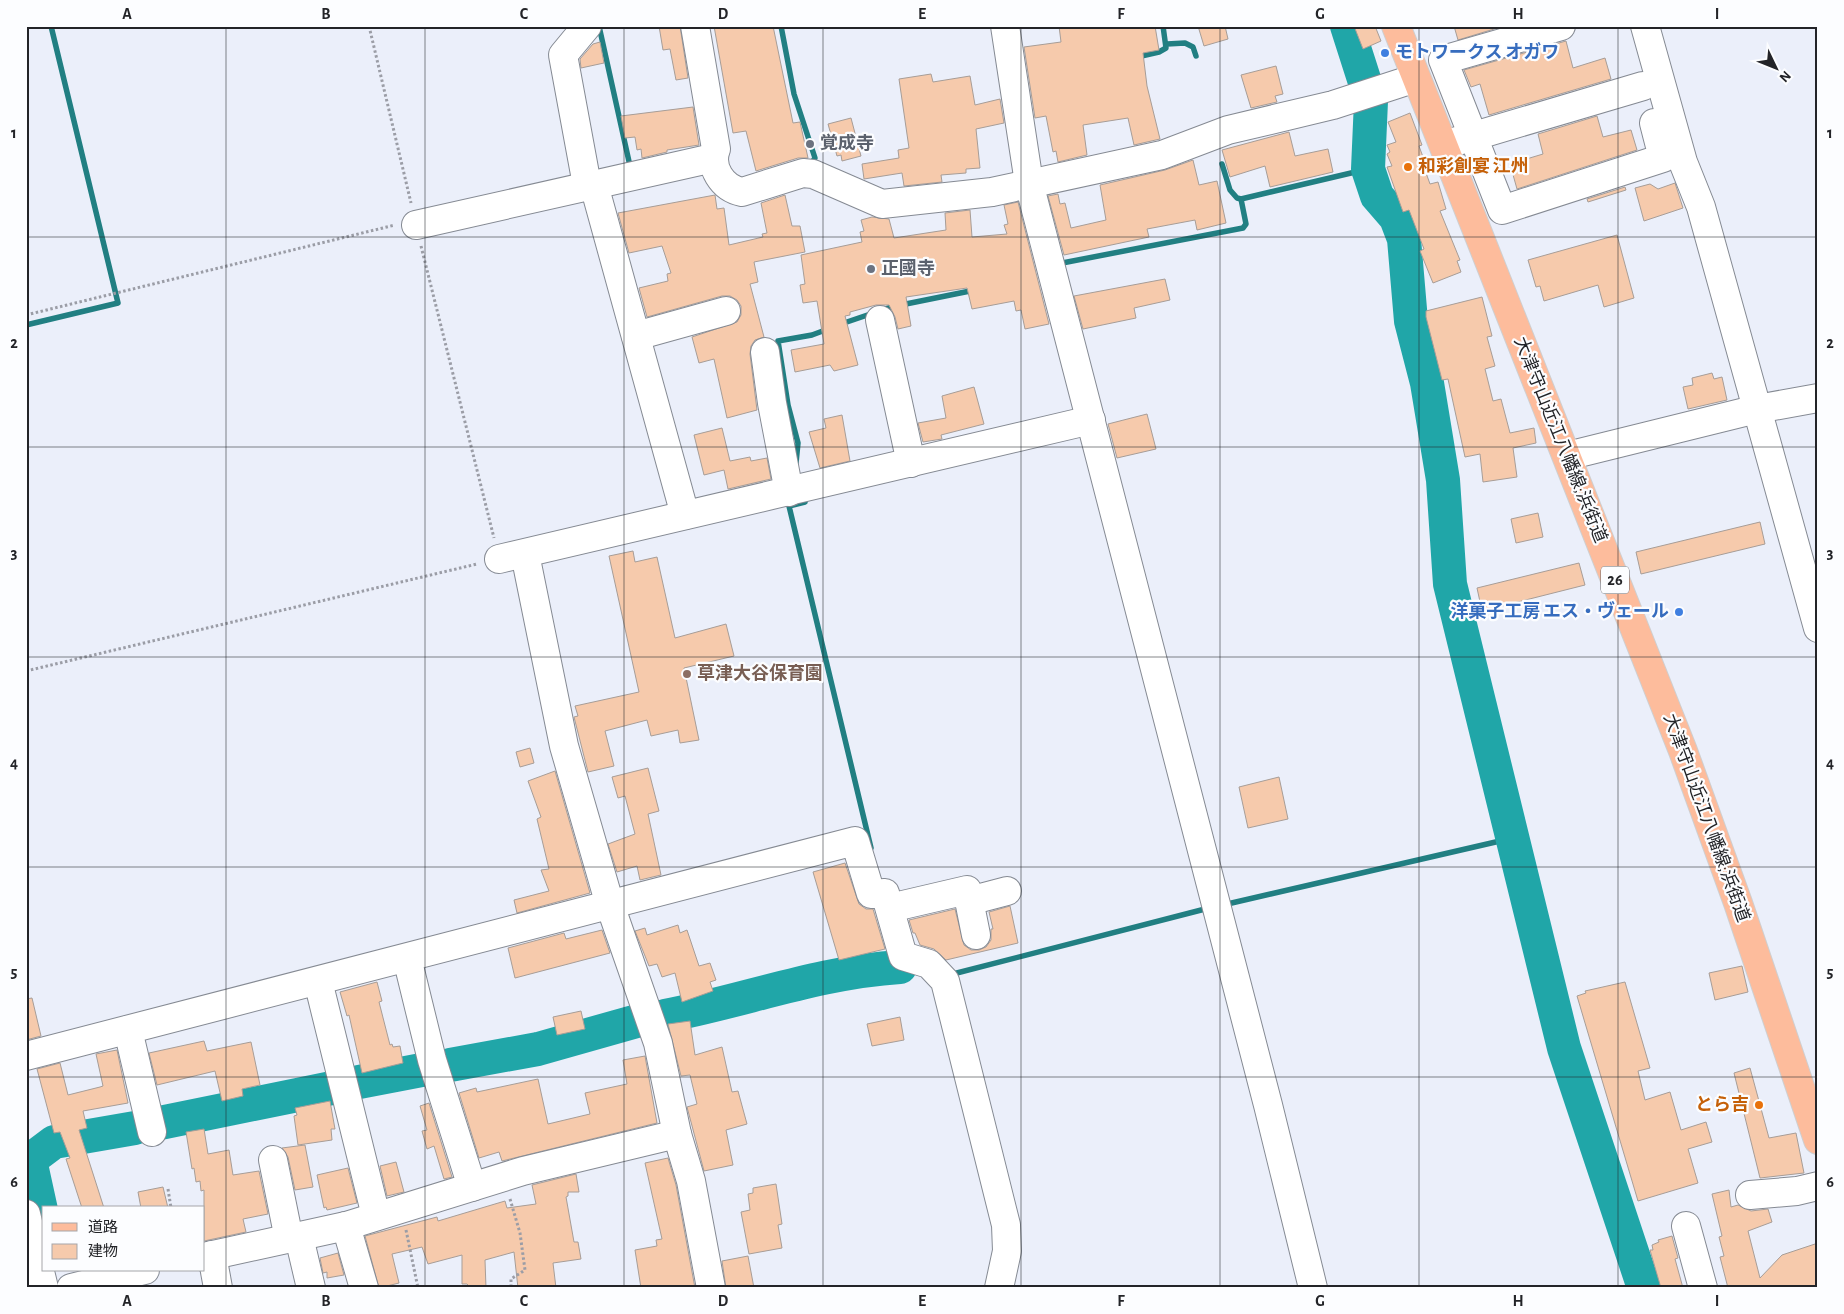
<svg xmlns="http://www.w3.org/2000/svg" width="1844" height="1314" font-family="'Alegreya Sans','Noto Sans JP',sans-serif">
<style>
.lines{fill:none;stroke-linecap:round;stroke-linejoin:round}
.stream{stroke:#217f82;stroke-width:5.5}
.river{stroke:#20a6a8;stroke-width:34}
.building{fill:#f6caac;stroke:#a79d97}
.minor-casing{stroke:#858a93;stroke-width:30}
.major-casing{stroke:#cfcfd0;stroke-width:30}
.path{stroke:#9b9da6;stroke-width:3;stroke-dasharray:2.5 2.5;stroke-linecap:butt}
.minor{stroke:#fff;stroke-width:28}
.major{stroke:#fdbc9c;stroke-width:28}
.grid{fill:none;stroke:#232428;stroke-width:1;stroke-opacity:0.55}
.shop-dot{fill:#3f7fe0;stroke:#fcfdff;stroke-width:2}
.worship-dot{fill:#6b7280;stroke:#fcfdff;stroke-width:2}
.food-dot{fill:#e8710a;stroke:#fcfdff;stroke-width:2}
.education-dot{fill:#8d6e63;stroke:#fcfdff;stroke-width:2}
.labels{text-anchor:middle;dominant-baseline:central;stroke-width:4.5;stroke-linejoin:round;paint-order:stroke}
.shield{fill:#fcfdff;stroke:#646568;stroke-width:1}
.shield-label{font-size:16px;font-weight:bold;fill:#232428}
.shop-label{font-size:18px;font-weight:bold;fill:#366cbe;stroke:#fcfdff;text-anchor:start}
.worship-label{font-size:18px;font-weight:bold;fill:#5b616d;stroke:#fcfdff;text-anchor:start}
.food-label{font-size:18px;font-weight:bold;fill:#c56008;stroke:#fcfdff;text-anchor:start}
.street-label{font-size:18px;fill:#232428;stroke:#fcfdff}
.education-label{font-size:18px;font-weight:bold;fill:#785e54;stroke:#fcfdff;text-anchor:start}
.neatline{fill:none;stroke:#232428;stroke-width:2}
.grid-label{font-size:16px;text-anchor:middle;font-weight:bold;fill:#232428}
</style>
<rect width="100%" height="100%" fill="#ebeffa"/>
<g class="lines">
<g class="stream">
<path d="M599,26L630,166L632,165"/>
<path d="M781,26L794,94L815,158L810,165"/>
<path d="M1167,44L1185,43L1193,47L1196,56"/>
<path d="M1137,57L1159,52L1166,48L1163,26"/>
<path d="M1222,164L1230,190L1237,198L1241,199"/>
<path d="M1057,264L1243,228L1246,224L1241,199L1368,169"/>
<path d="M841,324L891,307L975,290"/>
<path d="M26,325L118,303L51,26"/>
<path d="M796,463L798,443L788,405L778,341L812,335L828,329"/>
<path d="M803,494L805,502L789,506L871,848"/>
<path d="M1223,905L1513,838"/>
<path d="M949,975L1209,908"/>
</g>
<g class="river">
<path d="M1347,26L1371,101L1368,169L1377,196L1396,218L1404,239L1411,321L1427,383L1443,480L1450,584L1564,1048L1644,1288"/>
<path d="M665,1016C744,1001 819,972 900,967"/>
<path d="M450,1065L538,1049L637,1021"/>
<path d="M359,1082L432,1068"/>
<path d="M155,1124L332,1088"/>
<path d="M44,1224L30,1160L54,1142L135,1128"/>
</g>
</g>
<g class="building">
<path d="M659,26H680L688,78L676,80L670,49L663,50Z"/>
<path d="M714,26H773L793,123L800,122L808,158H798L756,171L746,131L733,133Z"/>
<path d="M1059,26H1155L1159,50L1143,53L1147,86L1160,139L1134,145L1128,118L1083,125L1087,155L1058,162L1056,151L1053,152L1046,116L1035,118L1024,47L1061,42Z"/>
<path d="M1198,26H1225L1228,39L1204,46Z"/>
<path d="M1354,26H1375L1381,41L1363,49Z"/>
<path d="M1454,26H1504L1458,40Z"/>
<path d="M1566,41L1573,68L1605,58L1611,79L1489,115L1480,84L1471,87L1464,70Z"/>
<path d="M600,42L604,63L581,68L580,59L593,44Z"/>
<path d="M1276,66L1283,94L1275,96L1277,102L1251,108L1241,75Z"/>
<path d="M931,74L933,82L970,76L975,105L1000,99L1004,123L976,129L980,168L966,169V173L941,175L942,182L904,186L902,173L864,179L862,164L899,158L898,150L909,148L899,79Z"/>
<path d="M693,107L699,145L667,150V152L642,158L641,149L637,150L635,137L625,138L621,116Z"/>
<path d="M1410,113L1422,145L1419,146L1423,157L1421,159L1430,184L1438,182L1446,209L1440,211L1460,260L1457,261L1461,272L1433,283L1420,251L1424,249L1409,210L1403,212L1387,167L1392,166L1387,154L1390,152L1387,145L1396,142L1388,122Z"/>
<path d="M1597,116L1603,137L1631,130L1637,150L1517,189L1510,164L1543,154L1538,134Z"/>
<path d="M851,118L861,156L842,161L841,155L837,156L828,124Z"/>
<path d="M1289,132L1295,156L1328,149L1333,172L1270,187L1265,166L1230,177L1222,150Z"/>
<path d="M1193,160L1199,185L1217,181L1226,223L1197,230L1195,220L1147,229L1149,237L1064,255L1048,196L1058,194L1060,204L1065,203L1071,228L1106,220L1100,185L1165,170Z"/>
<path d="M1675,183L1683,208L1644,221L1635,188L1650,184L1658,189Z"/>
<path d="M1625,187L1626,190L1588,202L1587,199Z"/>
<path d="M715,195L717,209L724,208L729,245L763,237L762,234L767,233L761,203L785,195L792,226H800L805,252L754,262L758,282L750,284L764,337L755,340L751,346L750,354L757,410L727,418L714,359L699,363L692,337L737,322L741,315V306L737,300L730,296H722L647,317L639,288L668,281L667,274L671,273L662,246L629,253L618,213Z"/>
<path d="M1018,202L1049,324L1025,329L1021,310L1016,311L1014,301L972,309L967,288L906,297L911,326L898,329L895,317L889,305H876L850,312V315L845,316L858,365L834,371L830,365L795,372L791,350L824,344L817,301L803,303L800,285L805,284L801,255L862,242L860,232L864,231L861,220L872,217L889,219L894,238L946,230L945,213L970,210L972,237L1007,234L1004,225L1008,224L1004,205Z"/>
<path d="M1617,235L1634,298L1604,307L1598,285L1544,301L1540,286L1536,287L1528,260Z"/>
<path d="M1165,279L1170,300L1134,308L1136,318L1083,329L1074,296Z"/>
<path d="M1482,297L1492,336L1487,337L1495,366L1485,369L1493,401L1501,399L1510,433L1534,428L1536,443L1513,448L1517,477L1483,482L1480,454L1465,457L1448,379L1442,380L1426,317V311Z"/>
<path d="M1712,373L1714,379L1722,377L1727,400L1688,409L1683,387L1693,385L1692,378Z"/>
<path d="M974,387L984,424L941,435L942,439L923,442L918,423L946,418L942,396Z"/>
<path d="M1147,414L1156,449L1117,458L1108,424Z"/>
<path d="M842,415L850,461L820,468L809,432L826,428L824,419Z"/>
<path d="M722,428L730,461L750,457L751,461L767,458L771,479L728,489L724,470L704,475L694,435Z"/>
<path d="M1538,513L1543,537L1516,543L1511,519Z"/>
<path d="M1760,522L1765,544L1641,574L1636,552Z"/>
<path d="M633,551L635,562L657,557L675,638L726,624L734,656L684,668L699,740L680,743L678,730L651,736L647,720L605,731L614,766L588,772L574,717L578,716L575,706L639,692L609,556Z"/>
<path d="M1579,563L1585,585L1482,611L1477,588Z"/>
<path d="M530,748L534,763L520,767L516,752Z"/>
<path d="M648,768L659,811L648,814L661,875L640,880L637,866L617,872L608,844L635,834L625,796L618,798L612,777Z"/>
<path d="M555,771L590,893L517,913L514,900L549,891L541,870L549,869L537,819L541,817L528,781Z"/>
<path d="M1279,777L1288,819L1248,828L1239,787Z"/>
<path d="M845,863L859,904L866,909H873L885,949L839,960L813,872Z"/>
<path d="M1010,906L1018,943L946,960L934,949L920,945L915,933H913L909,920L955,909L964,945L971,950H979L986,947L991,940V929H993L989,912Z"/>
<path d="M678,925L680,933L687,930L699,966L710,963L716,980L710,982L713,991L682,1002L675,973L662,977L657,964L649,966L635,931L645,928L647,935Z"/>
<path d="M602,930L610,953L515,978L508,948L564,933L566,939Z"/>
<path d="M1742,966L1748,992L1715,1000L1709,973Z"/>
<path d="M377,982L382,1001L379,1002L390,1045L392,1044L393,1047L400,1046L403,1063L362,1073L349,1015L347,1016L340,992Z"/>
<path d="M1625,982L1650,1068L1638,1071L1645,1100L1670,1092L1681,1130L1706,1122L1712,1142L1688,1149L1698,1183L1638,1201L1577,996L1586,993L1585,991Z"/>
<path d="M32,998L41,1036L26,1040V999Z"/>
<path d="M581,1011L585,1029L557,1035L553,1017Z"/>
<path d="M900,1017L904,1040L872,1046L867,1024Z"/>
<path d="M690,1021L695,1055L722,1047L732,1092L738,1091L747,1124L726,1130L733,1165L704,1171L687,1107L697,1104L690,1075L681,1076L668,1024Z"/>
<path d="M204,1041L207,1051L251,1042L260,1085L242,1089L243,1096L222,1101L215,1071L157,1085L149,1053Z"/>
<path d="M117,1050L128,1103L83,1111L87,1128L79,1130L104,1208H82L66,1159L70,1158L60,1132L54,1133L37,1069L60,1063L68,1095L100,1087L103,1086L96,1054Z"/>
<path d="M645,1056L657,1123L502,1161L499,1152L479,1158L459,1093L476,1088L477,1092L538,1079L548,1124L590,1114L585,1093L627,1084L623,1060Z"/>
<path d="M1750,1068L1769,1138L1796,1133L1804,1173L1760,1178L1734,1073Z"/>
<path d="M330,1101L335,1129H331L332,1140L298,1145L294,1116L297,1115L295,1108Z"/>
<path d="M429,1103L452,1177L444,1179L434,1146L427,1149L422,1131L427,1130L420,1106Z"/>
<path d="M204,1129L208,1154L229,1150L233,1175L259,1171L268,1214L243,1219L246,1232L204,1241V1190L201,1191L200,1181L196,1182L194,1168L192,1169L186,1132Z"/>
<path d="M305,1145L313,1187L295,1190L288,1157L282,1148Z"/>
<path d="M668,1158L676,1185L695,1288H641L635,1250L657,1246L656,1240L662,1239L645,1163Z"/>
<path d="M396,1162L404,1192L387,1196L380,1166Z"/>
<path d="M348,1168L357,1203L327,1210L326,1207L324,1208L317,1175Z"/>
<path d="M576,1174L579,1192H568V1196L566,1197L574,1242H578L581,1259L553,1263L556,1288H518L514,1252L485,1260L486,1288H471L467,1284H462V1255L428,1264L422,1247L392,1254L399,1283L379,1288L365,1236L437,1217L438,1221L505,1201L507,1208L536,1204L532,1185Z"/>
<path d="M776,1184L782,1224L778,1225L782,1248L749,1254L741,1212L750,1210L748,1194L753,1193V1188Z"/>
<path d="M163,1187L168,1208H141L138,1192Z"/>
<path d="M1729,1190L1731,1207L1738,1205L1751,1211L1768,1209L1772,1222L1748,1231L1760,1278L1782,1255L1818,1243V1288H1728L1720,1257L1724,1256L1719,1237L1722,1236L1712,1194Z"/>
<path d="M1672,1236L1678,1258L1675,1259L1683,1288H1661L1650,1250H1653L1652,1245L1659,1242L1658,1240Z"/>
<path d="M338,1253L344,1275L327,1278V1272L323,1273L320,1258Z"/>
<path d="M748,1256L754,1288H726L722,1261Z"/>
</g>
<g class="lines">
<defs>
<g id="minor">
<path d="M587,26L563,55L587,185"/>
<path d="M695,26L716,149C709,167 722,188 742,192L803,173L813,174L882,204L992,192L1162,155L1228,130L1333,105L1416,78"/>
<path d="M1005,26L1029,183L1268,1105L1313,1288"/>
<path d="M1561,26L1443,60L1502,210L1663,158L1654,123"/>
<path d="M1645,26L1683,162L1701,207L1818,628"/>
<path d="M1454,142L1643,86"/>
<path d="M594,185L685,515"/>
<path d="M416,225L713,158"/>
<path d="M880,320L911,463"/>
<path d="M636,336L726,311"/>
<path d="M765,352L772,403L789,492"/>
<path d="M1567,456L1757,409L1818,398"/>
<path d="M525,554L564,746L610,905L658,1043L677,1134L691,1181L711,1288"/>
<path d="M499,559L1091,420"/>
<path d="M969,901L1007,891"/>
<path d="M890,908L967,890L976,935"/>
<path d="M407,958L432,1060L472,1187"/>
<path d="M318,981L376,1216"/>
<path d="M128,1030L152,1132"/>
<path d="M26,1056L855,841L871,894L885,893L903,956L929,964L945,981L1006,1225L1007,1251L999,1288"/>
<path d="M273,1160L289,1239"/>
<path d="M1750,1195L1797,1191L1818,1186"/>
<path d="M26,1214L44,1288"/>
<path d="M346,1226L364,1288"/>
<path d="M1686,1226L1703,1288"/>
<path d="M299,1237L311,1288"/>
<path d="M212,1255L218,1288"/>
<path d="M204,1257L346,1226L523,1171L677,1134"/>
<path d="M71,1288L145,1270"/>
</g>
<path id="major" d="M1396,26L1683,751L1738,903L1818,1140"/>
</defs>
<use href="#minor" class="minor-casing"/>
<use href="#major" class="major-casing"/>
<g class="path">
<path d="M369,26L411,203"/>
<path d="M421,246L494,538"/>
<path d="M26,315L395,225"/>
<path d="M26,671L477,564"/>
<path d="M168,1189L171,1208"/>
<path d="M510,1199L520,1233L525,1270L511,1279V1288"/>
<path d="M406,1230L418,1288"/>
</g>
<use href="#minor" class="minor"/>
<use href="#major" class="major"/>
</g>
<path class="grid" d="M226,26V1288M425,26V1288M624,26V1288M823,26V1288M1021,26V1288M1220,26V1288M1419,26V1288M1618,26V1288M26,237H1818M26,447H1818M26,657H1818M26,867H1818M26,1077H1818"/>
<g class="shop-dot">
<circle cx="1385" cy="53" r="5"/>
<circle cx="1679" cy="612" r="5"/>
</g>
<g class="worship-dot">
<circle cx="810" cy="144" r="5"/>
<circle cx="871" cy="269" r="5"/>
</g>
<g class="food-dot">
<circle cx="1408" cy="167" r="5"/>
<circle cx="1759" cy="1105" r="5"/>
</g>
<circle class="education-dot" cx="687" cy="674" r="5"/>
<g class="labels">
<rect class="shield" x="1601" y="566.5" width="28" height="27" rx="4"/>
<g class="shield-label">
<text x="1615" y="580">26</text>
</g>
<g class="shop-label">
<text x="1395" y="53">モトワークス オガワ</text>
<text x="1669" y="612" text-anchor="end">洋菓子工房 エス・ヴェール</text>
</g>
<g class="worship-label">
<text x="820" y="144">覚成寺</text>
<text x="881" y="269">正國寺</text>
</g>
<g class="food-label">
<text x="1418" y="167">和彩創宴 江州</text>
<text x="1749" y="1105" text-anchor="end">とら吉</text>
</g>
<g class="street-label">
<text transform="translate(1560 440) rotate(68)">大津守山近江八幡線;浜街道</text>
<text transform="translate(1706 818) rotate(70)">大津守山近江八幡線;浜街道</text>
</g>
<g class="education-label">
<text x="697" y="674">草津大谷保育園</text>
</g>
</g>
<rect width="1844" height="1314" fill="none" stroke="#fcfdff" stroke-width="55"/>
<rect x="42" y="1206" width="162" height="65" fill="#fcfdff" stroke="#a5a6a9"/>
<rect x="52" y="1223" width="25" height="8" fill="#fdbc9c" stroke="#a5a6a9"/>
<text x="88" y="1232" font-size="15" fill="#232428">道路</text>
<rect x="52" y="1244" width="25" height="15" fill="#f6caac" stroke="#a5a6a9"/>
<text x="88" y="1256" font-size="15" fill="#232428">建物</text>
<g transform="translate(1776 68) rotate(133)" stroke="#fcfdff" stroke-width="4" paint-order="stroke">
<path d="M0-4L9 19L0 12L-9 19Z" fill="#232428"/>
<text y="-8" font-size="14" font-weight="bold" text-anchor="middle" fill="#232428">N</text>
</g>
<rect x="28" y="28" width="1788" height="1258" class="neatline"/>
<g class="grid-label">
<text x="127" y="19">A</text>
<text x="326" y="19">B</text>
<text x="524" y="19">C</text>
<text x="723" y="19">D</text>
<text x="922" y="19">E</text>
<text x="1121" y="19">F</text>
<text x="1320" y="19">G</text>
<text x="1518" y="19">H</text>
<text x="1717" y="19">I</text>
<text x="14" y="138">1</text>
<text x="1830" y="138">1</text>
<text x="14" y="348">2</text>
<text x="1830" y="348">2</text>
<text x="14" y="558">3</text>
<text x="1830" y="558">3</text>
<text x="14" y="768">4</text>
<text x="1830" y="768">4</text>
<text x="14" y="977">5</text>
<text x="1830" y="977">5</text>
<text x="14" y="1187">6</text>
<text x="1830" y="1187">6</text>
<text x="127" y="1306">A</text>
<text x="326" y="1306">B</text>
<text x="524" y="1306">C</text>
<text x="723" y="1306">D</text>
<text x="922" y="1306">E</text>
<text x="1121" y="1306">F</text>
<text x="1320" y="1306">G</text>
<text x="1518" y="1306">H</text>
<text x="1717" y="1306">I</text>
</g>
</svg>
